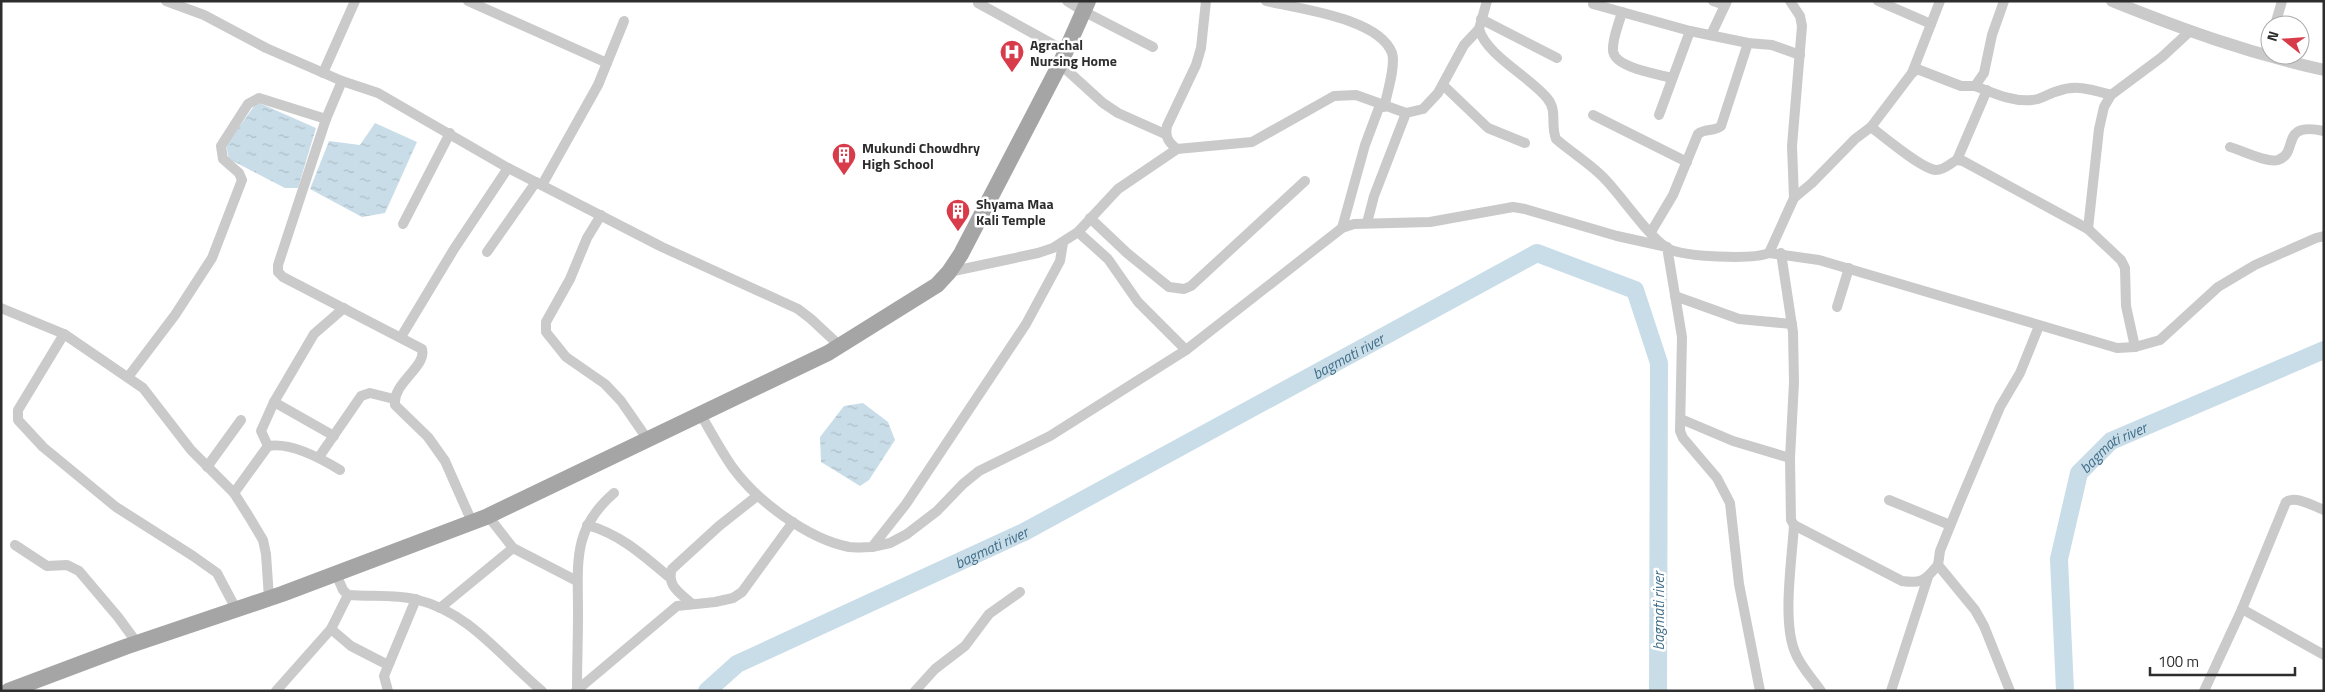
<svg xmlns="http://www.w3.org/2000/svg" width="2325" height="692" font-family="'Titillium Web',sans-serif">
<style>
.water{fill:url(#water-ripples)}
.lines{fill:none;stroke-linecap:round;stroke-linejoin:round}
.river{stroke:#c9dde8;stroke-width:18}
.minor{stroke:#cacaca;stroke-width:10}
.tertiary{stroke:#cacaca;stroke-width:12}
.primary{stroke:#a5a5a5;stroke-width:16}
.labels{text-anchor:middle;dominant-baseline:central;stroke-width:5;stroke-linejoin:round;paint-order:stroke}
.poi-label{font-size:14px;font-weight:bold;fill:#2d2d2d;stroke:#fff;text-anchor:start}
.water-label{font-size:15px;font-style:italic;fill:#416e89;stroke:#fff}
</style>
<defs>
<pattern id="water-ripples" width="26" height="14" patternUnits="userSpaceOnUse" patternTransform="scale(1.25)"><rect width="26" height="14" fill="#c9dde8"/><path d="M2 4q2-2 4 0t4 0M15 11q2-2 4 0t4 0" fill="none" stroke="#adbec7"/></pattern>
</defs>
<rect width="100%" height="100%" fill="#fff"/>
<g class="water">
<path d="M257,102L316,128L298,188H285L229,159L226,145Z"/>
<path d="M375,123L417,142L385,213L362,217L310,189L329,141L360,145Z"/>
<path d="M863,403L888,422L895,440L869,480L860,486L821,462L820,437L844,406Z"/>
</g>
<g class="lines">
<g class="river">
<path id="s1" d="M707,691L737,664L1024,532L1537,253L1635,290L1659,363L1658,691"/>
<path id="s2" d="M2065,691L2059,559L2079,473L2111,441L2324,350"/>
</g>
<g class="minor">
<path d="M166,1L204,15L266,48L342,81L378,93L508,168L662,247L798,309L811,319L840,346"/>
<path d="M468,1L607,63"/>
<path d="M1067,1L1083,11L1153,47"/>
<path d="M1266,1C1299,9 1379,18 1392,53C1396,65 1387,94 1384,107"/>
<path d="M1487,1L1479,29C1487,56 1529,76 1547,98C1558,111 1550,124 1556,139C1571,152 1589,163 1603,177C1621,195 1648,236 1667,248C1683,257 1752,260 1769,253L1794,198L1792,146L1802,26L1800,16L1790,1"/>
<path d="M1713,1L1725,5"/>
<path d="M1878,1L1931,24"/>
<path d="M978,3L1065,51"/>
<path d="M1593,4L1690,31L1748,43L1772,45L1800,55"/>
<path d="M1622,12C1619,24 1612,38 1613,51C1615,68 1658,74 1672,78"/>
<path d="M1481,19L1557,58"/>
<path d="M2275,25L2282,1"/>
<path d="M1711,35L1727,1"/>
<path d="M1060,64L1103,103L1118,113L1165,134"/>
<path d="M323,73L355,1"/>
<path d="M1912,73L1940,1"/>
<path d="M342,81L326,119L278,265V272L283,277L422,349C427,367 392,383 395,405L428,437L445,461L472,522"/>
<path d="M1443,85L1488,128L1525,143"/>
<path d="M1975,86C1993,93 2012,102 2032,100C2041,100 2049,93 2058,91C2076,84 2093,90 2111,95"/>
<path d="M1593,115L1687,162"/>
<path d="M1659,115L1690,31"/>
<path d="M1871,127C1884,137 1922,169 1936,170C1945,170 1950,163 1957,160L1963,161L2088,229L2121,260L2125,268L2126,306L2135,347"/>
<path d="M2230,147C2241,150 2267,163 2278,160C2300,153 2278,121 2324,131"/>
<path d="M1177,149C1168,142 1165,137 1167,126L1196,65L1201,48L1206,1"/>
<path d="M1957,160L1987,90"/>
<path d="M542,185L598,85L624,21"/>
<path d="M1794,198L1812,183L1855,139L1871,127L1912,73L1917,69L1961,86H1975L1984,73L1992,35L2004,1"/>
<path d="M601,215L587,238L570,279L546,322V332L566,357L605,384L621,401L648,440"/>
<path d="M1090,218L1127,253L1169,287L1184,289L1191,286L1305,181"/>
<path d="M1367,223L1374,196L1406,113"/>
<path d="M403,224L450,133"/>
<path d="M1342,228L1365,145L1380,105"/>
<path d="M2088,229L2099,129L2104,107L2111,95L2162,57L2189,32"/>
<path d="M1078,232L1108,259L1138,302L1186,350"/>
<path d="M1651,232L1673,195L1698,134C1705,128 1714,132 1721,126L1748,43"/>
<path d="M487,252L536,182"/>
<path d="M1769,253L1819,260L2117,348L2135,347L2160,340L2218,287L2255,265L2316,238L2324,236"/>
<path d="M1781,253L1793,332L1794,382L1790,458L1791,520L1794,525L1902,581C1923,584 1925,580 1938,565"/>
<path d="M949,272L1038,253L1053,248L1078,232L1118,189L1177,149L1252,142L1334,96L1356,95L1406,113L1423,109L1438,93L1464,45L1479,29"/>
<path d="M1675,296L1739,319L1792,324"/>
<path d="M1837,307L1849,268"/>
<path d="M1,308L64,334L143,388L191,450L234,493L248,515L263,540L266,554L269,598"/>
<path d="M64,334L18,410V420L43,447L116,507L193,556L217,573L236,609"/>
<path d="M401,337L454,249L508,168"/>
<path d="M128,377L175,315L212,258L242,180L239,173L223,159L221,146L248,104L259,98L326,119"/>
<path d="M274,402L334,436"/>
<path d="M701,415C711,432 721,451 733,468C757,501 808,539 849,547C856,548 865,547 872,547L906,504L1026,324L1060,261L1063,243"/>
<path d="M1681,419L1733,441L1790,458"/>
<path d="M268,446L261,431L274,402L314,334L344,308"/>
<path d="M319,457L361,396L370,393L394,399"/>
<path d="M207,467L241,420"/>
<path d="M234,493L268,446C290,442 322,459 340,470"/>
<path d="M1889,500L1950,525"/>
<path d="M488,516L513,548L577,581"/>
<path d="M587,525C620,534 643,555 669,577"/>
<path d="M1794,525C1792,560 1782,621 1795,652C1800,666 1813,679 1821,691"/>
<path d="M15,545L47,566L67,565L79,571L118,617L137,643"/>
<path d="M872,547L890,543L907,534L937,511L963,484L979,471L1050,436L1186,350L1342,228L1354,224L1430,222L1513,207L1525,209L1617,236L1667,247L1682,337L1680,431L1683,438L1717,478L1730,503L1739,584L1760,691"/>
<path d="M336,574L343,590L348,595C371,597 396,594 418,600C469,612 503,659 542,691"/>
<path d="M691,603C680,593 666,585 672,569L719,526L757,496"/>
<path d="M440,608L513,548"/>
<path d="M2242,609L2324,655"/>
<path d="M331,629L351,646L388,665"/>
<path d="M577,690C577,664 578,638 578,613C578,563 572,529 614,493"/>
<path d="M276,691L331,629L348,595"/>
<path d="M388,691L384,676L416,599"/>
<path d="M576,691L677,606L715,602L733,598L742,592L793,522"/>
<path d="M915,691L935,669L965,646L989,614L1020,592"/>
<path d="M1891,691L1928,577"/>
<path d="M2010,691L1984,626L1975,610L1938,565L1940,551L1959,504L2000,407L2020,373L2039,326"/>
<path d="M2204,691L2242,609L2286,502C2296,495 2313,506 2324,510"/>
</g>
<path class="tertiary" d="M2112,1C2184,30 2248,53 2324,70"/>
<path class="primary" d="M8,691L125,647L282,594L486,517L828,353L937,285L949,272L961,254L1060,64L1088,1"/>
</g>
<defs>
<symbol id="hospital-pin" viewBox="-11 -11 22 30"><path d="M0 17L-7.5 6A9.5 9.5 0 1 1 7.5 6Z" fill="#d83b49" stroke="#fff"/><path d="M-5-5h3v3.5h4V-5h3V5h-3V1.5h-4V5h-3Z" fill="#fff"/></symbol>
<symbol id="building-pin" viewBox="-11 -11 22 30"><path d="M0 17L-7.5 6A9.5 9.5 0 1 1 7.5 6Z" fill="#d83b49" stroke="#fff"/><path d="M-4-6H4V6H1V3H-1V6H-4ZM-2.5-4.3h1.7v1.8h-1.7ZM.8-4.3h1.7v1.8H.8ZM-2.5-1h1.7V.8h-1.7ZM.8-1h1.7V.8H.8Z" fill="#fff"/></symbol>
</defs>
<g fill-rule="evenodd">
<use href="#hospital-pin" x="998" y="38" width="28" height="38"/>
<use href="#building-pin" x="830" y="141" width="28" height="38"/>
<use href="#building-pin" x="944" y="197" width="28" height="38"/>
</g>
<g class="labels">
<g class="poi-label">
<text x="1030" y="44">Agrachal<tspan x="1030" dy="16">Nursing Home</tspan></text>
<text x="862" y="147">Mukundi Chowdhry<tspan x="862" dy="16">High School</tspan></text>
<text x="976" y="203">Shyama Maa<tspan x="976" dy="16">Kali Temple</tspan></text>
</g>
<g class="water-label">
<text stroke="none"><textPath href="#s1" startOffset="725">bagmati river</textPath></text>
<text stroke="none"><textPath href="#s2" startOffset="264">bagmati river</textPath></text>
<text stroke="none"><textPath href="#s1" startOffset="320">bagmati river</textPath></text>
<text transform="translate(1658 611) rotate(-90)">bagmati river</text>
</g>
</g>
<rect width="2325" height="692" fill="none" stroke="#2d2d2d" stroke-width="5"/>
<g transform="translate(2285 40) rotate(287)"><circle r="24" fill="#ffffff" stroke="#ababab"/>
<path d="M0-4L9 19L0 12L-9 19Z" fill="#d83b49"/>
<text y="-8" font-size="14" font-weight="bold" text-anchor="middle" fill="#2d2d2d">N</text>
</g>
<path d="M2150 667v8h145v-8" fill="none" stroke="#2d2d2d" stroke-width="2.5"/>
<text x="2158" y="667" font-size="15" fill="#2d2d2d" stroke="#ffffff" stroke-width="4" paint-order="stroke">100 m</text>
</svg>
